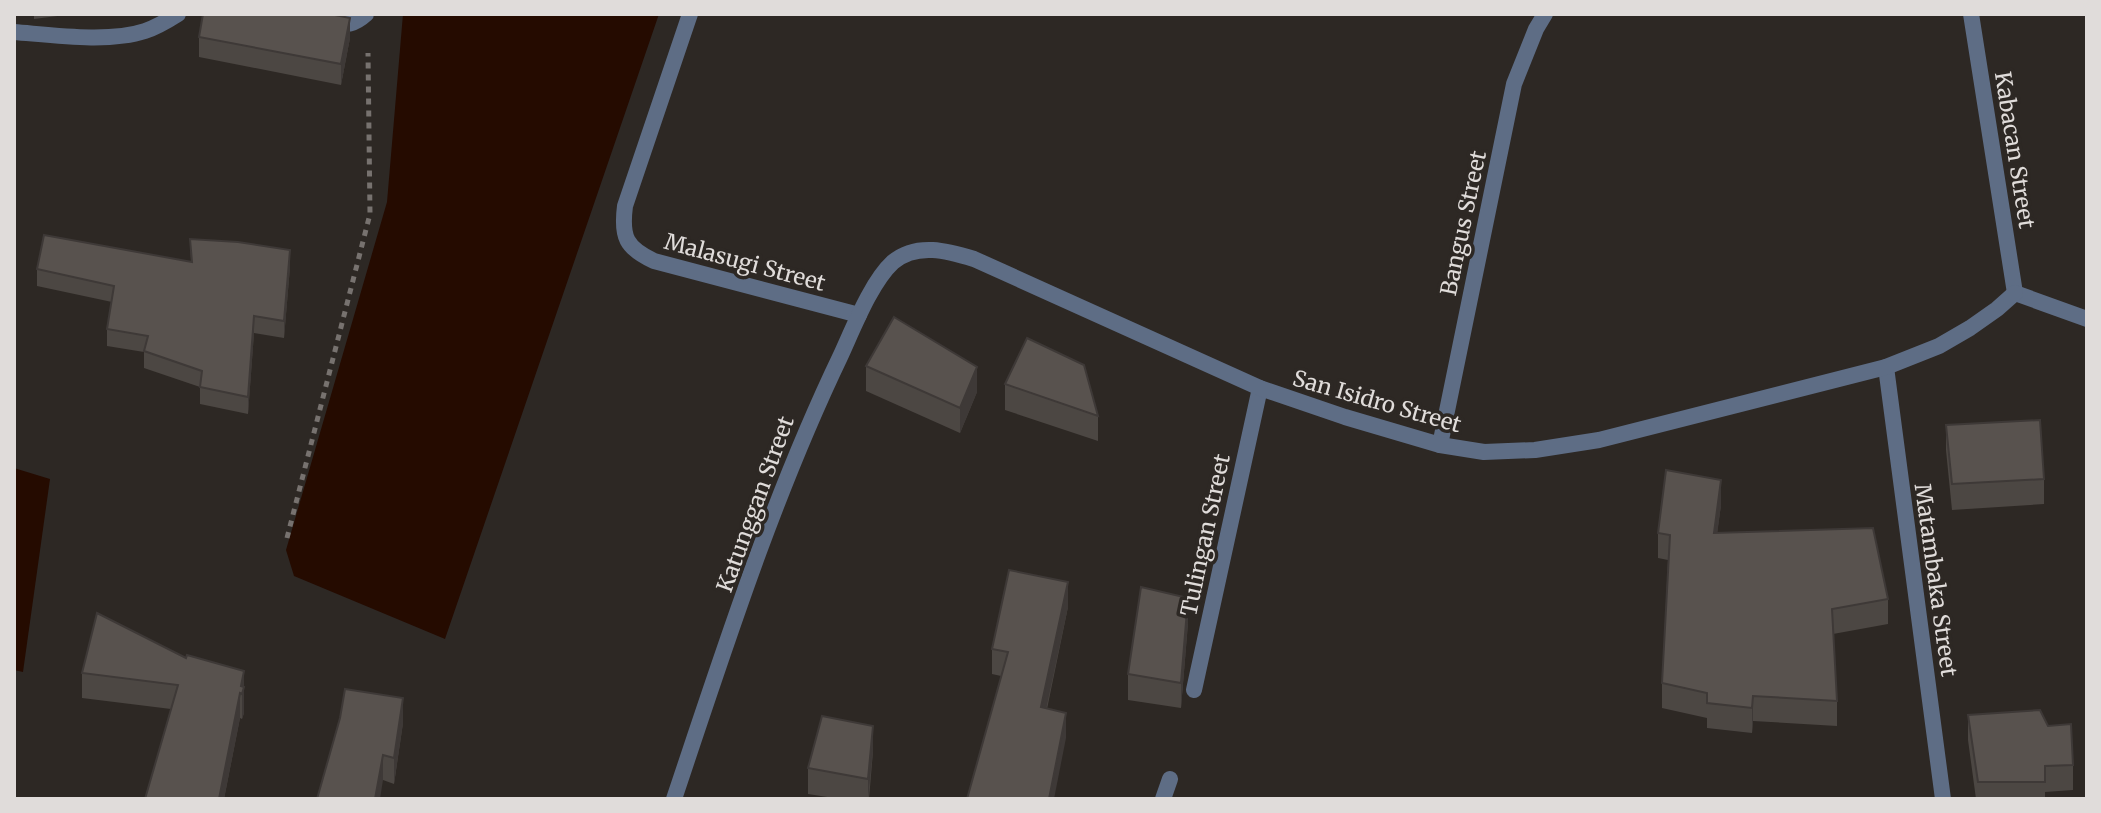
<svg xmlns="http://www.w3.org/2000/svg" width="2101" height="813" font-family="Merriweather,serif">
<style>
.water{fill:#250b00}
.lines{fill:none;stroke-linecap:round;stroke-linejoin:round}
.path{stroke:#77726f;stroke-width:5;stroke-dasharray:6 6;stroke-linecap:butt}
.service{stroke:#5e6d85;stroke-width:16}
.minor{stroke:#5e6d85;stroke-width:16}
.wall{fill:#4c4743}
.shaded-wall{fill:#3e3937}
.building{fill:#58524e;stroke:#3e3937;stroke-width:2}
.labels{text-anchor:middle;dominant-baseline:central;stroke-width:7;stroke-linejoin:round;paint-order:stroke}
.street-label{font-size:22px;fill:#e0dcda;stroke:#2d2824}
</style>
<rect width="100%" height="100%" fill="#2d2824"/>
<g class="water">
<path d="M403,14H659L445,639L294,576L286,550L387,202Z"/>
<path d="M14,468L50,479L23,672L14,670Z"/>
</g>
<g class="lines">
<path class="path" d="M287,538L370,214L368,53"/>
<path class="service" d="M1163,799L1170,779"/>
<g class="minor">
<path d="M690,14L625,206C621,237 626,248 654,261L859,315"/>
<path d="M1971,14L2015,293"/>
<path d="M332,23C346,26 355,24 366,14"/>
<path d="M14,32C52,35 109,43 145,31C157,27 167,21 178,14"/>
<path d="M2015,293L2087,319"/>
<path d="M1886,367L1943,799"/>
<path d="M1440,445L1514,84L1536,29L1545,14"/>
<path d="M1194,690L1260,388"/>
<path d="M674,799C724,650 772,499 840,357C853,329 871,282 893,262C917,242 948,251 974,259L1260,388L1345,417L1440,445L1484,452L1535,450L1599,440L1886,367L1939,346L1970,328L1997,309L2015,293"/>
</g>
</g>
<g class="wall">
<path d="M34,14H73L34,19Z"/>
<path d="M199,37L350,38L341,85L199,57Z"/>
<path d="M190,239L290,267L284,338L254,333L248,414L200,404V387L144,368V352L107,346V329L112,302L37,286V269L191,262Z"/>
<path d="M866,366L977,392L960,433L866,391Z"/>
<path d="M1005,384L1098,416V441L1005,410Z"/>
<path d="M1946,425L2044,479V504L1952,510L1946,450Z"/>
<path d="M1721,505L1717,533L1888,599V624L1833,634L1837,701V726L1753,721L1752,733L1707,728V718L1662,708V683L1668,560L1658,558V533Z"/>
<path d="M1068,607L1047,709L1066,738L1001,676L992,674V649Z"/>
<path d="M1188,623L1181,708L1128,700V674Z"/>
<path d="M186,658L244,671V713L242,719L240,718L224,799H145L171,709L82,698V673Z"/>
<path d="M1968,715L2048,726L2073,765V790L2045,792V799H1976L1968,740Z"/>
<path d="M340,718L403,723L394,784L383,780Z"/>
<path d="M873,751L869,799H840L808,794V768Z"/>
</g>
<g class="shaded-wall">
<path d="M350,18V38L341,85V64Z"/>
<path d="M290,250V267L284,338V321Z"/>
<path d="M254,316V333L248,414V397Z"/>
<path d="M977,367V392L960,433V408Z"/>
<path d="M1721,480V505L1714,559V533Z"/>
<path d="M1068,582V607L1041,733V707Z"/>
<path d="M1188,598V623L1181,708V683Z"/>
<path d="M244,671V713L242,719V694L241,686Z"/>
<path d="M240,693V718L224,799H219Z"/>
<path d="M1753,696V721L1752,733V708Z"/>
<path d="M403,698V723L394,784V758Z"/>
<path d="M1066,713V738L1054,799H1049Z"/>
<path d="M873,726V751L868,799V779Z"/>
<path d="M383,755V780L380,799H375Z"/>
</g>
<g class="building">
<path d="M203,14H330L350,18L341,64L199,37Z"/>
<path d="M44,235L192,262L190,239L238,242L290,250L284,321L254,316L248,397L200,387L202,371L144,351L148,336L107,329L114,286L37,269Z"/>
<path d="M894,317L977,367L960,408L866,366Z"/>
<path d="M1027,338L1084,365L1098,416L1005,384Z"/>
<path d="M2040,420L2044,479L1952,484L1946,425Z"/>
<path d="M1666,470L1721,480L1714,533L1873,528L1888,599L1832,609L1837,701L1753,696L1752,708L1707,703V693L1662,683L1670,535L1658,533Z"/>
<path d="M1009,570L1068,582L1041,707L1066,713L1049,799H967L1008,652L992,649Z"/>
<path d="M1141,587L1188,598L1181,683L1128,674Z"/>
<path d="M97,613L186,658L187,655L244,671L241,686L244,687L242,694L240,693L219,799H145L178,685L82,673Z"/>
<path d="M345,689L403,698L394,758L383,755L375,799H317L340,718Z"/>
<path d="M2040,710L2048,726L2071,724L2073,765L2045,766V782H1978L1968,715Z"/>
<path d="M822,716L873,726L868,779L808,768Z"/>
</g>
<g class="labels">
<g class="street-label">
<text transform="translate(2015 150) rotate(81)">Kabacan Street</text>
<text transform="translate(1463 223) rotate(-78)">Bangus Street</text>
<text transform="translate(745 262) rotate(15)">Malasugi Street</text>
<text transform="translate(1377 401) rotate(16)">San Isidro Street</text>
<text transform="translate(755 504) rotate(-70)">Katunggan Street</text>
<text transform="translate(1205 535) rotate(-78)">Tulingan Street</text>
<text transform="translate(1936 580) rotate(82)">Matambaka Street</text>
</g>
</g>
<rect width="2101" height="813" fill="none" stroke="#e0dcda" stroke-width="32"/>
</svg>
